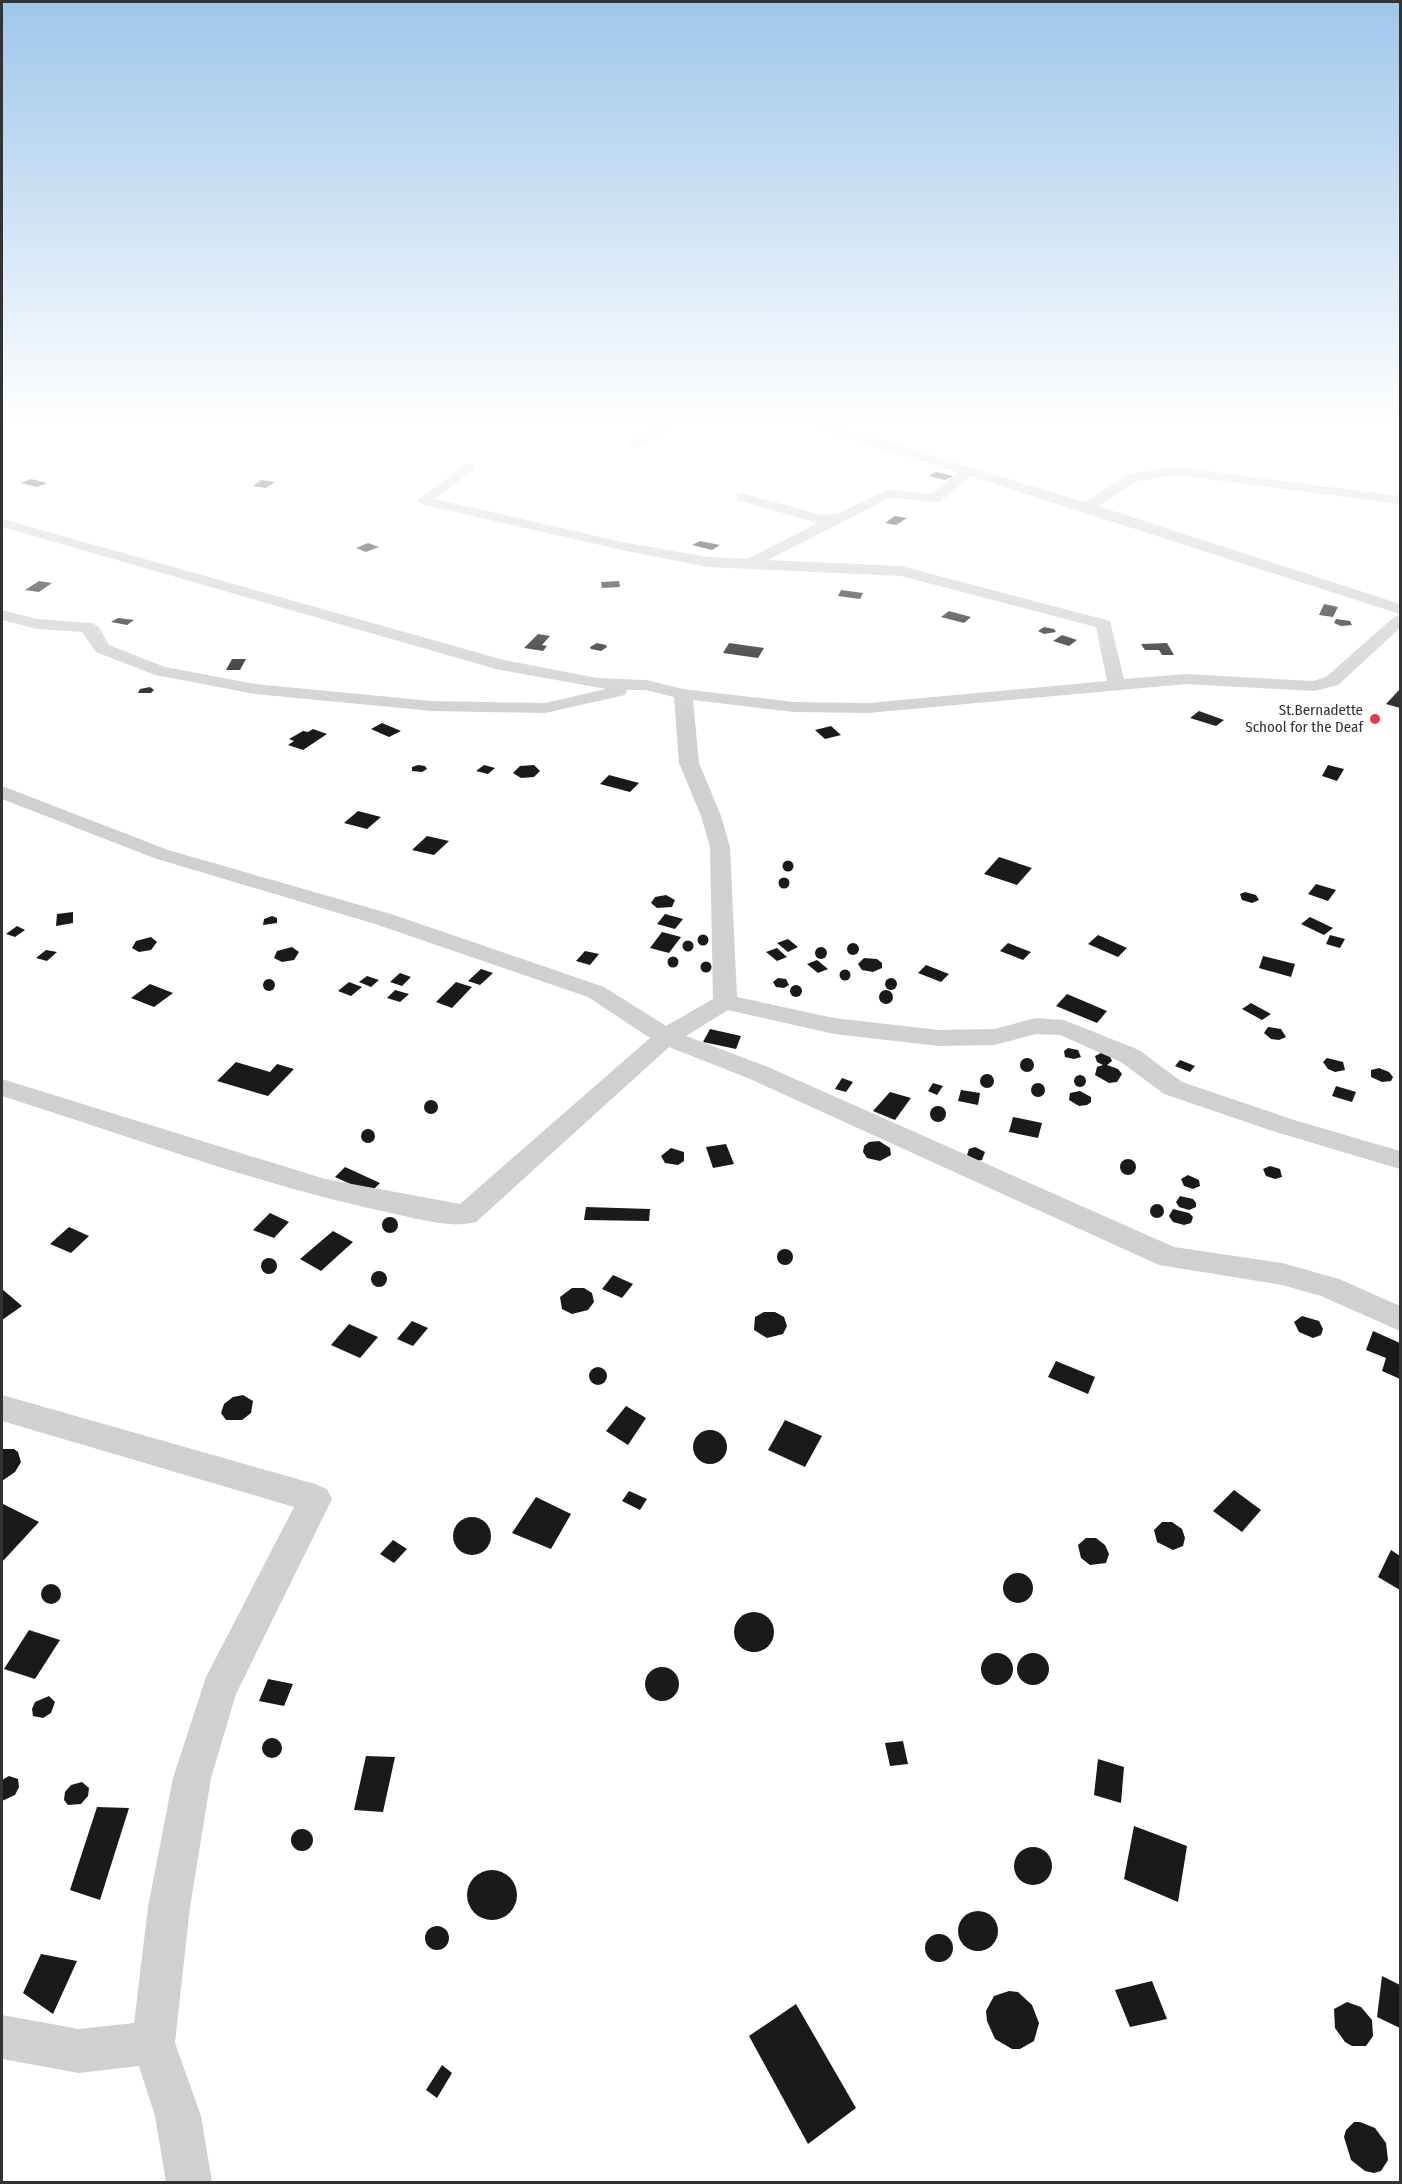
<svg xmlns="http://www.w3.org/2000/svg" width="1402" height="2184" font-family="'Fira Sans Condensed',sans-serif">
<style>
.building{fill:#1a1a1a}
.lines{fill:none;stroke-linecap:round;stroke-linejoin:round}
.minor{fill:#d0d0d0;fill-rule:evenodd}
.poi-dot{fill:#e63946;stroke:#fff;stroke-width:2}
.labels{text-anchor:middle;dominant-baseline:central;stroke-width:6;stroke-linejoin:round;paint-order:stroke}
.far-poi-label{font-size:15px;fill:#333;stroke:#fff;text-anchor:end}
</style>
<rect width="100%" height="100%" fill="#fff"/>
<g class="building">
<path d="M936,472L953,476L945,480L929,476Z"/>
<path d="M31,479L47,483L37,487L21,483Z"/>
<path d="M261,480L275,482L266,488L253,486Z"/>
<path d="M895,516L907,518L896,525L885,523Z"/>
<path d="M700,541L720,545L712,550L692,545Z"/>
<path d="M368,543L379,547L366,552L356,548Z"/>
<path d="M39,581L52,583L39,592L25,590Z"/>
<path d="M619,581L620,587L602,588L601,582Z"/>
<path d="M841,590L863,593L860,599L838,596Z"/>
<path d="M1324,604L1338,607L1333,617L1319,615Z"/>
<path d="M949,611L971,617L964,623L941,617Z"/>
<path d="M118,618L134,620L127,625L111,622Z"/>
<path d="M1336,619L1350,621L1352,625L1341,626L1334,623Z"/>
<path d="M1044,627L1054,629L1056,632L1044,634L1038,631Z"/>
<path d="M538,634L550,636L542,645L547,646L543,651L524,648Z"/>
<path d="M1062,635L1077,640L1069,646L1053,641Z"/>
<path d="M597,643L606,645L607,647L601,651L591,649L590,647Z"/>
<path d="M729,643L764,648L758,658L723,653Z"/>
<path d="M1167,643L1174,655H1162L1159,650H1145L1141,644Z"/>
<path d="M232,659H246L240,670H226Z"/>
<path d="M150,687L154,690L151,693H138L140,689Z"/>
<path d="M1400,689V708L1386,704Z"/>
<path d="M1199,711L1224,720L1216,726L1190,718Z"/>
<path d="M382,723L401,731L389,737L371,729Z"/>
<path d="M831,726L841,735L825,739L815,730Z"/>
<path d="M313,729L327,734L303,750L288,745L294,741L289,739L303,731L308,732Z"/>
<path d="M418,765L425,766L427,769L422,772L412,771V767Z"/>
<path d="M484,765L495,768L488,774L476,771Z"/>
<path d="M534,765L540,771L534,777L521,778L513,773L520,766Z"/>
<path d="M1328,765L1344,769L1337,781L1322,776Z"/>
<path d="M609,775L639,783L630,792L600,784Z"/>
<path d="M358,811L381,817L367,829L344,823Z"/>
<path d="M427,836L449,841L434,855L412,850Z"/>
<path d="M999,857L1032,868L1017,885L984,874Z"/>
<circle cx="788" cy="866" r="5.5"/>
<circle cx="784" cy="883" r="5.5"/>
<path d="M1316,884L1336,890L1328,901L1308,894Z"/>
<path d="M1245,892L1256,895L1259,900L1252,903L1242,900L1240,894Z"/>
<path d="M666,895L675,900L672,907L657,908L651,903L655,897Z"/>
<path d="M73,912V923L56,926L57,914Z"/>
<path d="M665,914L683,919L675,929L657,924Z"/>
<path d="M272,916L277,918V923L263,925L264,919Z"/>
<path d="M1310,917L1333,928L1324,935L1301,924Z"/>
<path d="M17,926L25,930L15,937L6,934Z"/>
<path d="M662,932L681,937L669,953L650,948Z"/>
<circle cx="703" cy="940" r="5.5"/>
<path d="M1098,935L1127,948L1118,957L1088,944Z"/>
<path d="M1330,935L1345,939L1340,948L1326,944Z"/>
<path d="M151,937L157,942L151,950L139,952L132,948L136,941Z"/>
<path d="M788,939L798,947L788,952L777,943Z"/>
<circle cx="688" cy="946" r="5.5"/>
<circle cx="853" cy="949" r="6"/>
<path d="M1008,943L1031,952L1023,960L1000,951Z"/>
<circle cx="821" cy="953" r="6"/>
<path d="M292,947L299,952L294,960L282,962L274,958L277,951Z"/>
<path d="M777,948L787,957L777,961L766,952Z"/>
<path d="M46,950L57,952L47,961L36,958Z"/>
<path d="M585,951L599,954L590,965L576,961Z"/>
<path d="M1263,956L1295,964L1291,977L1259,968Z"/>
<circle cx="673" cy="962" r="5.5"/>
<path d="M864,958L877,959L882,963V968L873,972L862,970L858,964Z"/>
<path d="M817,960L828,969L818,973L807,964Z"/>
<circle cx="706" cy="967" r="5.5"/>
<path d="M926,965L949,974L941,982L918,973Z"/>
<path d="M481,969L493,973L480,985L468,981Z"/>
<circle cx="845" cy="975" r="5.5"/>
<path d="M400,973L411,977L402,986L390,982Z"/>
<path d="M367,976L379,980L371,987L359,982Z"/>
<circle cx="891" cy="984" r="6"/>
<path d="M778,978L786,979L789,985L784,988L776,987L773,982Z"/>
<circle cx="269" cy="985" r="6"/>
<path d="M349,982L362,987L351,996L338,991Z"/>
<path d="M456,982L472,987L452,1008L436,1002Z"/>
<path d="M150,984L173,993L154,1007L131,998Z"/>
<circle cx="796" cy="991" r="6"/>
<path d="M395,990L409,994L400,1002L387,998Z"/>
<circle cx="886" cy="997" r="7"/>
<path d="M1067,994L1107,1011L1097,1023L1056,1006Z"/>
<path d="M1251,1003L1271,1014L1262,1020L1242,1009Z"/>
<path d="M1268,1027L1281,1029L1286,1037L1279,1040L1271,1039L1264,1033Z"/>
<path d="M710,1029L741,1036L736,1049L703,1042Z"/>
<path d="M1068,1048L1078,1050L1081,1057L1074,1059L1065,1057L1064,1051Z"/>
<path d="M1101,1053L1110,1056L1112,1061L1107,1065L1118,1069L1122,1074L1117,1082L1109,1083L1095,1075L1097,1067L1103,1065L1097,1062L1095,1056Z"/>
<circle cx="1027" cy="1065" r="7"/>
<path d="M1327,1058L1343,1062L1345,1070L1335,1072L1328,1069L1323,1062Z"/>
<path d="M1180,1060L1195,1066L1190,1072L1175,1066Z"/>
<path d="M236,1062L270,1072L277,1064L294,1069L268,1096L217,1081Z"/>
<path d="M1379,1068L1389,1072L1393,1077L1391,1081L1382,1082L1371,1077V1070Z"/>
<circle cx="987" cy="1081" r="7"/>
<circle cx="1080" cy="1081" r="6"/>
<path d="M842,1078L853,1082L846,1092L835,1089Z"/>
<circle cx="1038" cy="1090" r="7"/>
<path d="M933,1083L943,1086L937,1095L928,1091Z"/>
<path d="M1336,1086L1356,1092L1352,1102L1332,1096Z"/>
<path d="M961,1090L980,1093L978,1105L958,1101Z"/>
<path d="M1080,1091L1091,1097V1102L1087,1105L1079,1106L1069,1100L1070,1093Z"/>
<path d="M890,1092L911,1098L895,1120L873,1111Z"/>
<circle cx="431" cy="1107" r="7"/>
<circle cx="938" cy="1114" r="8"/>
<path d="M1013,1117L1042,1123L1038,1138L1009,1132Z"/>
<circle cx="368" cy="1136" r="7"/>
<path d="M879,1141L890,1148L891,1155L880,1161L867,1158L863,1152L864,1146L869,1142Z"/>
<path d="M726,1144L734,1164L713,1168L706,1147Z"/>
<path d="M975,1147L985,1152L982,1160L977,1161L967,1155L969,1149Z"/>
<path d="M671,1148L684,1152V1161L678,1165L665,1163L661,1156Z"/>
<circle cx="1128" cy="1167" r="8"/>
<path d="M1270,1166L1280,1169L1282,1177L1275,1179L1266,1176L1263,1169Z"/>
<path d="M345,1167L380,1183L370,1193L335,1177Z"/>
<path d="M1188,1175L1199,1180L1200,1186L1193,1189L1184,1186L1181,1179Z"/>
<path d="M1180,1196L1193,1199L1196,1203V1207L1189,1210L1179,1207L1176,1202Z"/>
<circle cx="1157" cy="1211" r="7"/>
<path d="M586,1207L650,1209L649,1221L584,1220Z"/>
<path d="M1173,1209L1189,1213L1193,1217L1191,1223L1184,1225L1173,1222L1169,1216Z"/>
<path d="M270,1213L289,1222L274,1238L253,1230Z"/>
<circle cx="390" cy="1225" r="8"/>
<path d="M69,1227L89,1236L71,1253L50,1244Z"/>
<path d="M333,1231L353,1242L321,1271L300,1259Z"/>
<circle cx="785" cy="1257" r="8"/>
<circle cx="269" cy="1266" r="8"/>
<circle cx="379" cy="1279" r="8"/>
<path d="M613,1275L633,1284L622,1298L602,1289Z"/>
<path d="M572,1288H584L592,1293L594,1302L588,1310L572,1314L562,1309L560,1297Z"/>
<path d="M2,1289L22,1306L2,1320Z"/>
<path d="M764,1312H775L784,1317L787,1326L783,1334L767,1338L754,1330L755,1317Z"/>
<path d="M1302,1316L1319,1321L1323,1329L1321,1335L1313,1338L1299,1332L1294,1322Z"/>
<path d="M412,1321L428,1328L413,1346L397,1339Z"/>
<path d="M349,1324L378,1337L360,1358L331,1345Z"/>
<path d="M1373,1331L1400,1343V1379L1382,1371L1386,1358L1366,1350Z"/>
<path d="M1056,1361L1095,1377L1088,1394L1048,1377Z"/>
<circle cx="598" cy="1376" r="9"/>
<path d="M243,1395L253,1401L251,1413L242,1420H226L221,1413L224,1404L233,1397Z"/>
<path d="M626,1406L646,1418L628,1445L606,1431Z"/>
<path d="M785,1420L822,1436L805,1467L768,1450Z"/>
<circle cx="710" cy="1447" r="17"/>
<path d="M2,1449H14L18,1452L21,1462L15,1472L2,1481Z"/>
<path d="M1234,1490L1261,1510L1242,1532L1213,1511Z"/>
<path d="M629,1491L647,1499L640,1510L622,1501Z"/>
<path d="M536,1497L571,1514L551,1549L512,1533Z"/>
<path d="M3,1504L39,1522L2,1562V1506Z"/>
<circle cx="472" cy="1536" r="19"/>
<path d="M1162,1522H1172L1182,1529L1185,1538L1183,1546L1173,1550L1157,1542L1154,1530Z"/>
<path d="M1086,1538H1096L1105,1545L1109,1554L1106,1563L1090,1565L1081,1558L1078,1545Z"/>
<path d="M393,1540L407,1549L394,1563L380,1554Z"/>
<path d="M1391,1550L1400,1556V1590L1378,1577Z"/>
<circle cx="1018" cy="1588" r="15"/>
<circle cx="51" cy="1594" r="10"/>
<circle cx="754" cy="1632" r="20"/>
<path d="M29,1630L60,1640L35,1679L4,1669Z"/>
<circle cx="997" cy="1669" r="16"/>
<circle cx="1033" cy="1669" r="16"/>
<circle cx="662" cy="1684" r="17"/>
<path d="M268,1679L293,1684L284,1706L259,1701Z"/>
<path d="M49,1696L55,1702L51,1713L43,1718L33,1716L32,1709L35,1702Z"/>
<circle cx="272" cy="1748" r="10"/>
<path d="M903,1741L908,1764L890,1766L885,1743Z"/>
<path d="M366,1756L395,1757L383,1812L354,1810Z"/>
<path d="M1098,1759L1124,1767L1121,1803L1094,1795Z"/>
<path d="M9,1776L18,1779L19,1787L15,1795L2,1801V1780Z"/>
<path d="M82,1782L89,1788L88,1796L81,1804L68,1805L64,1800L65,1792L71,1785Z"/>
<path d="M97,1807L129,1808L100,1900L70,1890Z"/>
<path d="M1134,1826L1187,1846L1178,1902L1124,1879Z"/>
<circle cx="302" cy="1840" r="11"/>
<circle cx="1033" cy="1866" r="19"/>
<circle cx="492" cy="1895" r="25"/>
<circle cx="978" cy="1931" r="20"/>
<circle cx="437" cy="1938" r="12"/>
<circle cx="939" cy="1948" r="14"/>
<path d="M41,1954L77,1961L53,2014L23,1993Z"/>
<path d="M1382,1976L1400,1985V2028L1377,2017Z"/>
<path d="M1152,1981L1167,2019L1130,2027L1115,1990Z"/>
<path d="M1009,1991L1018,1992L1032,2005L1039,2023L1034,2041L1020,2049H1012L995,2039L987,2021L986,2011L994,1996Z"/>
<path d="M1347,2002L1361,2007L1372,2020L1373,2036L1366,2046H1352L1345,2042L1335,2028L1334,2009Z"/>
<path d="M796,2004L856,2108L808,2144L749,2036Z"/>
<path d="M442,2065L452,2073L437,2098L426,2090Z"/>
<path d="M1354,2122H1360L1375,2128L1386,2143L1388,2160L1381,2171L1374,2173L1365,2171L1351,2160L1344,2137L1346,2130Z"/>
</g>
<g class="lines">
<g class="minor">
<path d="M657,426H672L640,447H630V441Z"/>
<path d="M814,426H833L1085,502L1129,474L1176,467L1400,496V504L1176,475L1138,481L1098,506L1400,604V614L970,476L940,502L889,498L768,560L901,566L1110,621L1124,679L1186,674L1313,681L1326,677L1394,617L1400,615V628L1338,685L1314,691L1186,684L868,713L794,712L693,700L699,763L721,816L730,847L737,997L834,1018L939,1030L994,1029L1036,1018L1064,1020L1139,1050L1182,1082L1294,1120L1400,1151V1169L1276,1132L1164,1094L1121,1062L1060,1035L1036,1034L994,1045L939,1046L834,1034L728,1010L686,1036L768,1067L1174,1247L1282,1263L1339,1279L1400,1306V1331L1321,1296L1282,1285L1159,1265L750,1079L669,1047L476,1222C452,1229 419,1219 395,1214C261,1186 132,1137 2,1096V1079L325,1179L460,1204L650,1038L588,997L375,924L154,858L2,799V786L168,850L391,914L604,987L666,1026L713,999L710,847L701,816L679,763L674,697L646,690H627L625,695L545,713L432,711L255,694L155,675L96,652L82,632L37,629L2,620V610L37,619L92,623L99,627L109,645L165,667L255,684L432,701L545,703L606,689L496,669L2,527V519L504,660L597,678L646,680L683,689L794,702L868,703L1107,681L1096,627L901,576L708,567L622,550L424,505L417,501L468,463L475,467L473,470L435,499L622,542L708,557L747,559L818,523L737,500V494L742,493L821,515L837,514L887,490L932,494L958,472L816,429Z"/>
<path d="M2,1395L315,1484L327,1489L332,1499L236,1694L211,1778L190,1907L175,2043L201,2116L212,2182H166L155,2116L139,2066L79,2073L2,2059V2015L79,2029L134,2023L148,1907L173,1778L206,1677L294,1507L2,1421Z"/>
</g>
</g>
<linearGradient id="sky" x2="0" y2="1"><stop stop-color="#9ec6ea"/><stop offset="0.58" stop-color="#fff"/><stop offset="1" stop-color="#fff" stop-opacity="0"/></linearGradient>
<rect width="1402" height="732" fill="url(#sky)"/>
<circle class="poi-dot" cx="1375" cy="719" r="6"/>
<g class="labels">
<g class="far-poi-label">
<text x="1363" y="710">St.Bernadette<tspan x="1363" dy="17">School for the Deaf</tspan></text>
</g>
</g>
<rect width="1402" height="2184" fill="none" stroke="#333333" stroke-width="6"/>
</svg>
